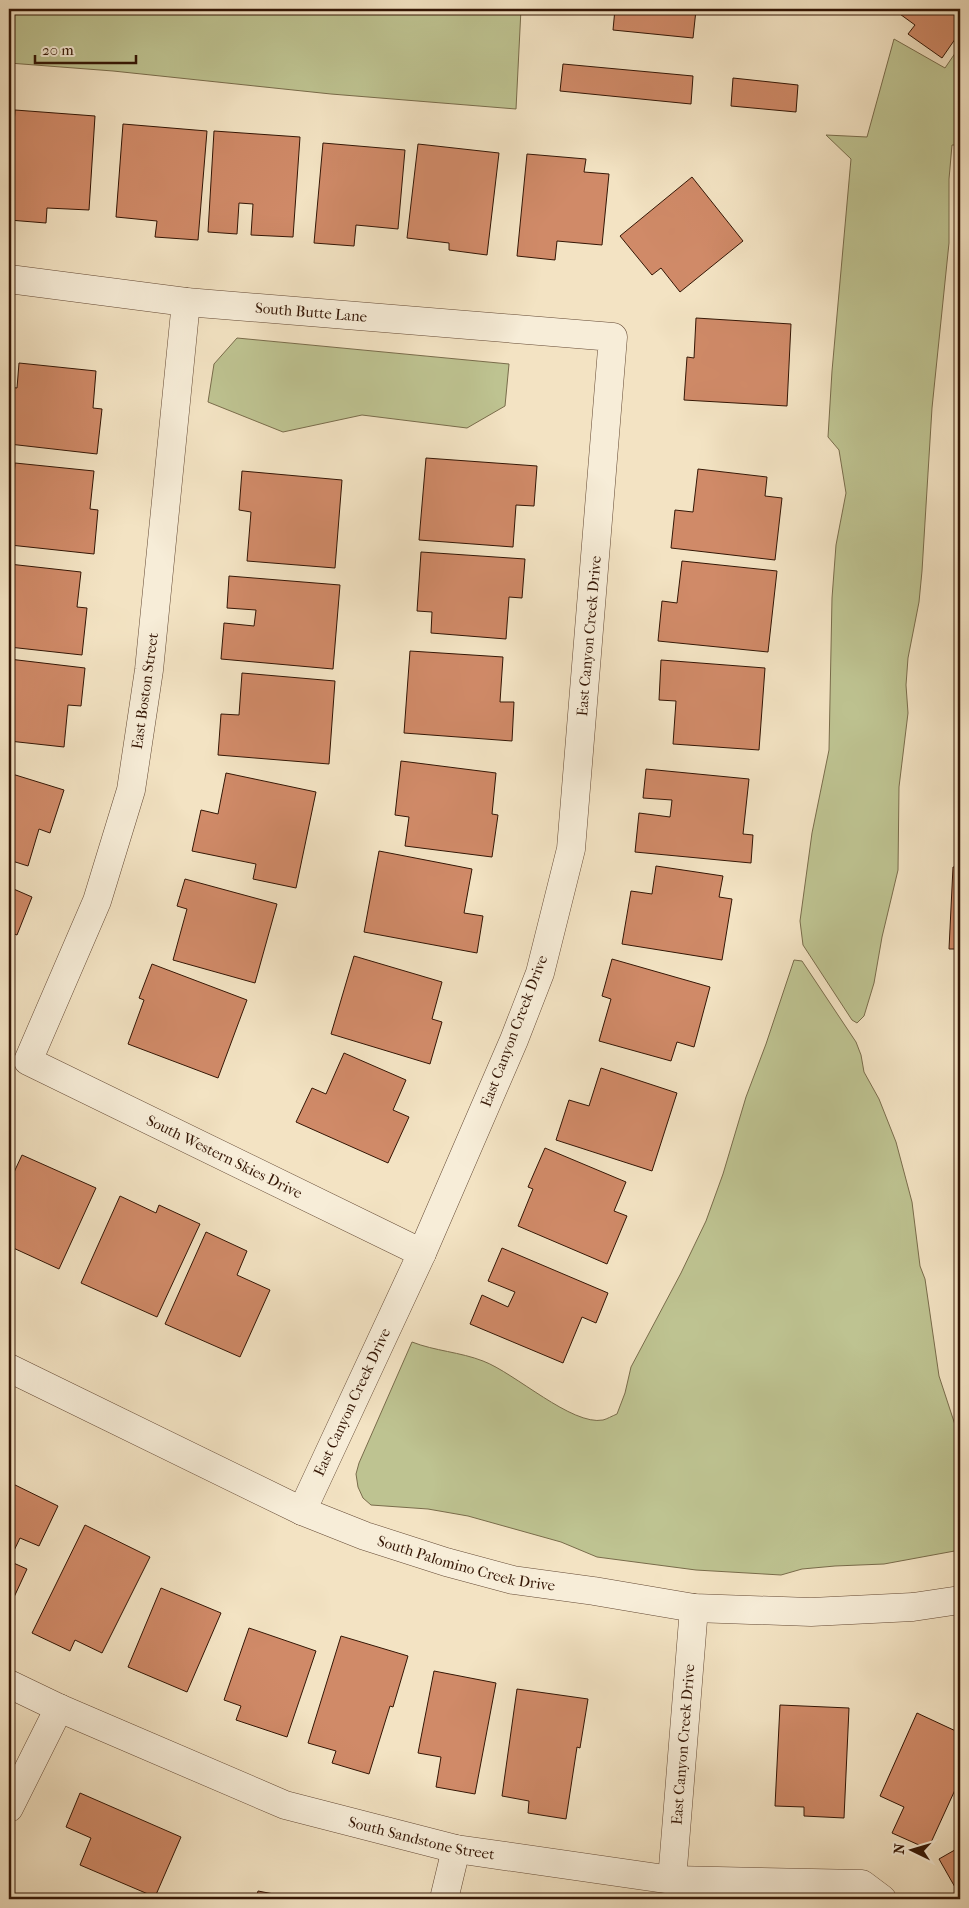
<svg xmlns="http://www.w3.org/2000/svg" width="969" height="1908" font-family="'IM FELL French Canon',serif">
<style>
.green{fill:#bec391;stroke:#796c4b}
.building{fill:#d08a68;stroke:#341605}
.lines{fill:none;stroke-linecap:round;stroke-linejoin:round}
.minor-casing{stroke:#644934;stroke-width:29}
.minor{stroke:#f7edd8;stroke-width:28}
.labels{text-anchor:middle;dominant-baseline:central;stroke-width:4;stroke-linejoin:round;paint-order:stroke}
.street-label{font-size:15px;fill:#341605;stroke:#f7edd8}
</style>
<rect width="100%" height="100%" fill="#f3e3c3"/>
<filter id="stains"><feTurbulence type="fractalNoise" baseFrequency=".004" numOctaves="4"/><feColorMatrix values="0 0 0 0 .2 0 0 0 0 .09 0 0 0 0 .02 0 0 0 .5 -.17"/></filter>
<radialGradient id="worn" r=".72"><stop offset=".6" stop-color="#630" stop-opacity="0"/><stop offset="1" stop-color="#630" stop-opacity=".3"/></radialGradient>
<g class="green">
<path d="M9,9H521L516,109L331,94L113,71L9,63Z"/>
<path d="M894,39L945,68L960,46V145H952L949,179V243L932,408L922,571L919,602L908,658L906,685L908,713L899,787L898,870L882,937L874,983L864,1016L857,1023L852,1020L803,945L800,921L812,833L829,750L832,598L836,545L846,493L839,450L828,437L832,371L851,159L826,135L867,137Z"/>
<path d="M237,338L509,364L505,406L467,428L362,415L283,432L208,402L214,364Z"/>
<path d="M794,960L802,961L856,1042L861,1055L864,1072L879,1099L896,1142L912,1202L920,1266L925,1279L939,1376L960,1440V1550L884,1564L835,1566L802,1569L781,1575L696,1570L597,1557L561,1542L468,1516L428,1509L371,1505L363,1498L358,1487L356,1474L359,1463L412,1342C435,1351 460,1352 483,1361C515,1373 572,1426 603,1420C607,1419 612,1416 617,1414L625,1393L631,1367L681,1273L706,1221L723,1174L746,1097L766,1044Z"/>
</g>
<g class="building">
<path d="M615,9H721V13L696,10L693,38L613,30Z"/>
<path d="M893,9H960L959,18L960,32L942,58L908,34L915,25Z"/>
<path d="M563,64L693,76L691,104L560,91Z"/>
<path d="M733,78L798,85L796,112L731,106Z"/>
<path d="M15,110L95,116L89,210L47,208L46,223L9,220V195Z"/>
<path d="M123,124L207,131L198,240L155,237L157,221L116,217Z"/>
<path d="M214,131L300,137L293,237L251,235L253,204L239,203L237,234L208,232Z"/>
<path d="M323,143L405,150L398,229L356,225L354,246L314,243Z"/>
<path d="M418,144L499,153L487,255L449,250V243L407,238Z"/>
<path d="M527,154L586,159L584,172L609,174L602,245L557,241L555,260L517,256Z"/>
<path d="M692,177L743,241L680,292L661,268L652,275L620,236Z"/>
<path d="M696,318L791,324L787,406L684,400L687,357L694,358Z"/>
<path d="M19,363L96,371L93,408L102,409L97,454L9,444V387L17,388Z"/>
<path d="M426,458L537,466L534,506L516,505L513,547L419,540Z"/>
<path d="M15,463L94,471L90,509L98,510L94,554L10,545L13,518L9,517V488H13Z"/>
<path d="M698,469L767,477L765,496L782,498L775,560L671,548L675,510L693,512Z"/>
<path d="M242,471L342,480L335,568L247,561L251,512L239,510Z"/>
<path d="M421,552L525,559L522,598L509,597L506,639L431,633L432,612L417,611Z"/>
<path d="M682,561L777,571L768,652L658,641L662,601L677,603Z"/>
<path d="M9,564L81,572L77,607L87,608L82,655L9,647Z"/>
<path d="M229,576L340,585L333,669L221,659L224,623L254,626L256,610L227,608Z"/>
<path d="M410,651L503,657L500,702H514L512,741L404,733Z"/>
<path d="M9,659L85,668L81,706L68,705L64,747L9,741Z"/>
<path d="M661,660L765,668L759,750L673,744L676,701L659,700Z"/>
<path d="M242,673L335,681L329,764L218,755L221,714L239,715Z"/>
<path d="M401,761L496,773L492,814L498,815L492,857L405,846L409,817L395,815Z"/>
<path d="M646,769L749,779L743,834L753,835L751,863L635,852L639,813L670,817L672,800L643,798Z"/>
<path d="M9,773L64,790L50,833L39,829L28,866L9,860Z"/>
<path d="M226,773L316,792L296,888L253,879L256,864L192,851L201,810L218,814Z"/>
<path d="M379,851L472,869L464,913L483,916L477,953L364,932Z"/>
<path d="M656,866L723,876L719,897L732,899L722,960L622,944L631,891L652,894Z"/>
<path d="M953,867H960V949H949Z"/>
<path d="M185,879L277,904L255,983L173,960L187,909L177,906Z"/>
<path d="M9,887L32,897L17,935L9,932Z"/>
<path d="M354,956L442,982L432,1019L442,1022L430,1064L331,1034Z"/>
<path d="M612,959L710,987L694,1047L677,1042L671,1061L599,1041L611,999L602,996Z"/>
<path d="M152,964L247,1000L218,1078L128,1044L144,1000L139,998Z"/>
<path d="M344,1053L406,1080L393,1110L409,1117L388,1163L296,1122L312,1088L326,1094Z"/>
<path d="M601,1068L677,1093L652,1171L556,1140L569,1100L589,1106Z"/>
<path d="M960,1080V1134L956,1081Z"/>
<path d="M545,1148L626,1182L614,1211L627,1216L607,1264L518,1226L533,1189L528,1187Z"/>
<path d="M22,1155L96,1188L59,1269L9,1246V1183Z"/>
<path d="M120,1196L156,1213L159,1205L200,1224L157,1317L81,1283Z"/>
<path d="M206,1232L247,1251L237,1275L270,1290L240,1357L165,1324Z"/>
<path d="M502,1248L608,1293L596,1323L582,1317L563,1363L470,1324L482,1295L508,1307L515,1292L488,1281Z"/>
<path d="M9,1482L58,1506L39,1546L20,1538L9,1561L27,1569L9,1608Z"/>
<path d="M85,1525L150,1557L102,1653L75,1640L70,1651L32,1633Z"/>
<path d="M161,1588L221,1613L187,1692L128,1667Z"/>
<path d="M249,1628L316,1651L287,1737L236,1720L241,1706L224,1700Z"/>
<path d="M341,1636L408,1656L393,1707L390,1706L369,1774L332,1763L336,1751L308,1743Z"/>
<path d="M434,1671L496,1683L475,1794L436,1787L441,1757L418,1753Z"/>
<path d="M517,1689L588,1699L580,1748L577,1747L566,1819L528,1813L529,1801L502,1796Z"/>
<path d="M780,1705L849,1708L844,1818L804,1816V1807L775,1806Z"/>
<path d="M917,1713L960,1733V1779L928,1849L892,1833L904,1807L880,1796Z"/>
<path d="M80,1793L181,1837L155,1897L80,1865L91,1838L66,1827Z"/>
<path d="M960,1847V1896L939,1859Z"/>
<path d="M258,1891L300,1899H256Z"/>
</g>
<g class="lines">
<defs>
<g id="minor">
<path id="s1" d="M9,279L186,302L613,337L571,849L540,973L514,1040L422,1253L302,1511"/>
<path id="s2" d="M186,302L149,670L131,790L97,901L28,1061L422,1253"/>
<path id="s3" d="M9,1368L302,1511L365,1536L446,1562L513,1580L594,1591L694,1608L811,1612L913,1607L960,1600"/>
<path id="s4" d="M9,1684L59,1708L285,1805L456,1849L672,1880L862,1884L882,1899"/>
<path d="M9,1808L59,1708"/>
<path id="s5" d="M672,1880L694,1608"/>
<path d="M444,1899L456,1849"/>
</g>
</defs>
<use href="#minor" class="minor-casing"/>
<use href="#minor" class="minor"/>
</g>
<g class="labels">
<g class="street-label">
<text stroke="none"><textPath href="#s1" startOffset="304">South Butte Lane</textPath></text>
<text transform="translate(589 636) rotate(-85)">East Canyon Creek Drive</text>
<text transform="translate(145 691) rotate(-82)">East Boston Street</text>
<text transform="translate(514 1031) rotate(-69)">East Canyon Creek Drive</text>
<text stroke="none"><textPath href="#s2" startOffset="1000">South Western Skies Drive</textPath></text>
<text transform="translate(352 1402) rotate(-65)">East Canyon Creek Drive</text>
<text stroke="none"><textPath href="#s3" startOffset="499">South Palomino Creek Drive</textPath></text>
<text stroke="none"><textPath href="#s5" startOffset="136">East Canyon Creek Drive</textPath></text>
<text stroke="none"><textPath href="#s4" startOffset="442">South Sandstone Street</textPath></text>
</g>
</g>
<rect width="969" height="1908" fill="none" stroke="#f3e3c3" stroke-width="30"/>
<rect x="10" y="10" width="949" height="1888" fill="none" stroke="#341605" stroke-width="2.5"/>
<rect x="15" y="15" width="939" height="1878" fill="none" stroke="#341605"/>
<g transform="translate(912 1850) rotate(275)" stroke="#f7edd8" stroke-width="4" paint-order="stroke">
<path d="M0-4L9 19L0 12L-9 19Z" fill="#341605"/>
<text y="-8" font-size="14" font-weight="bold" text-anchor="middle" fill="#341605">N</text>
</g>
<path d="M35 55v8h101v-8" fill="none" stroke="#341605" stroke-width="2.5"/>
<text x="42" y="55" font-size="15" fill="#341605" stroke="#f7edd8" stroke-width="4" paint-order="stroke">20 m</text>
<rect width="100%" height="100%" filter="url(#stains)"/>
<rect width="100%" height="100%" fill="url(#worn)"/>
</svg>
